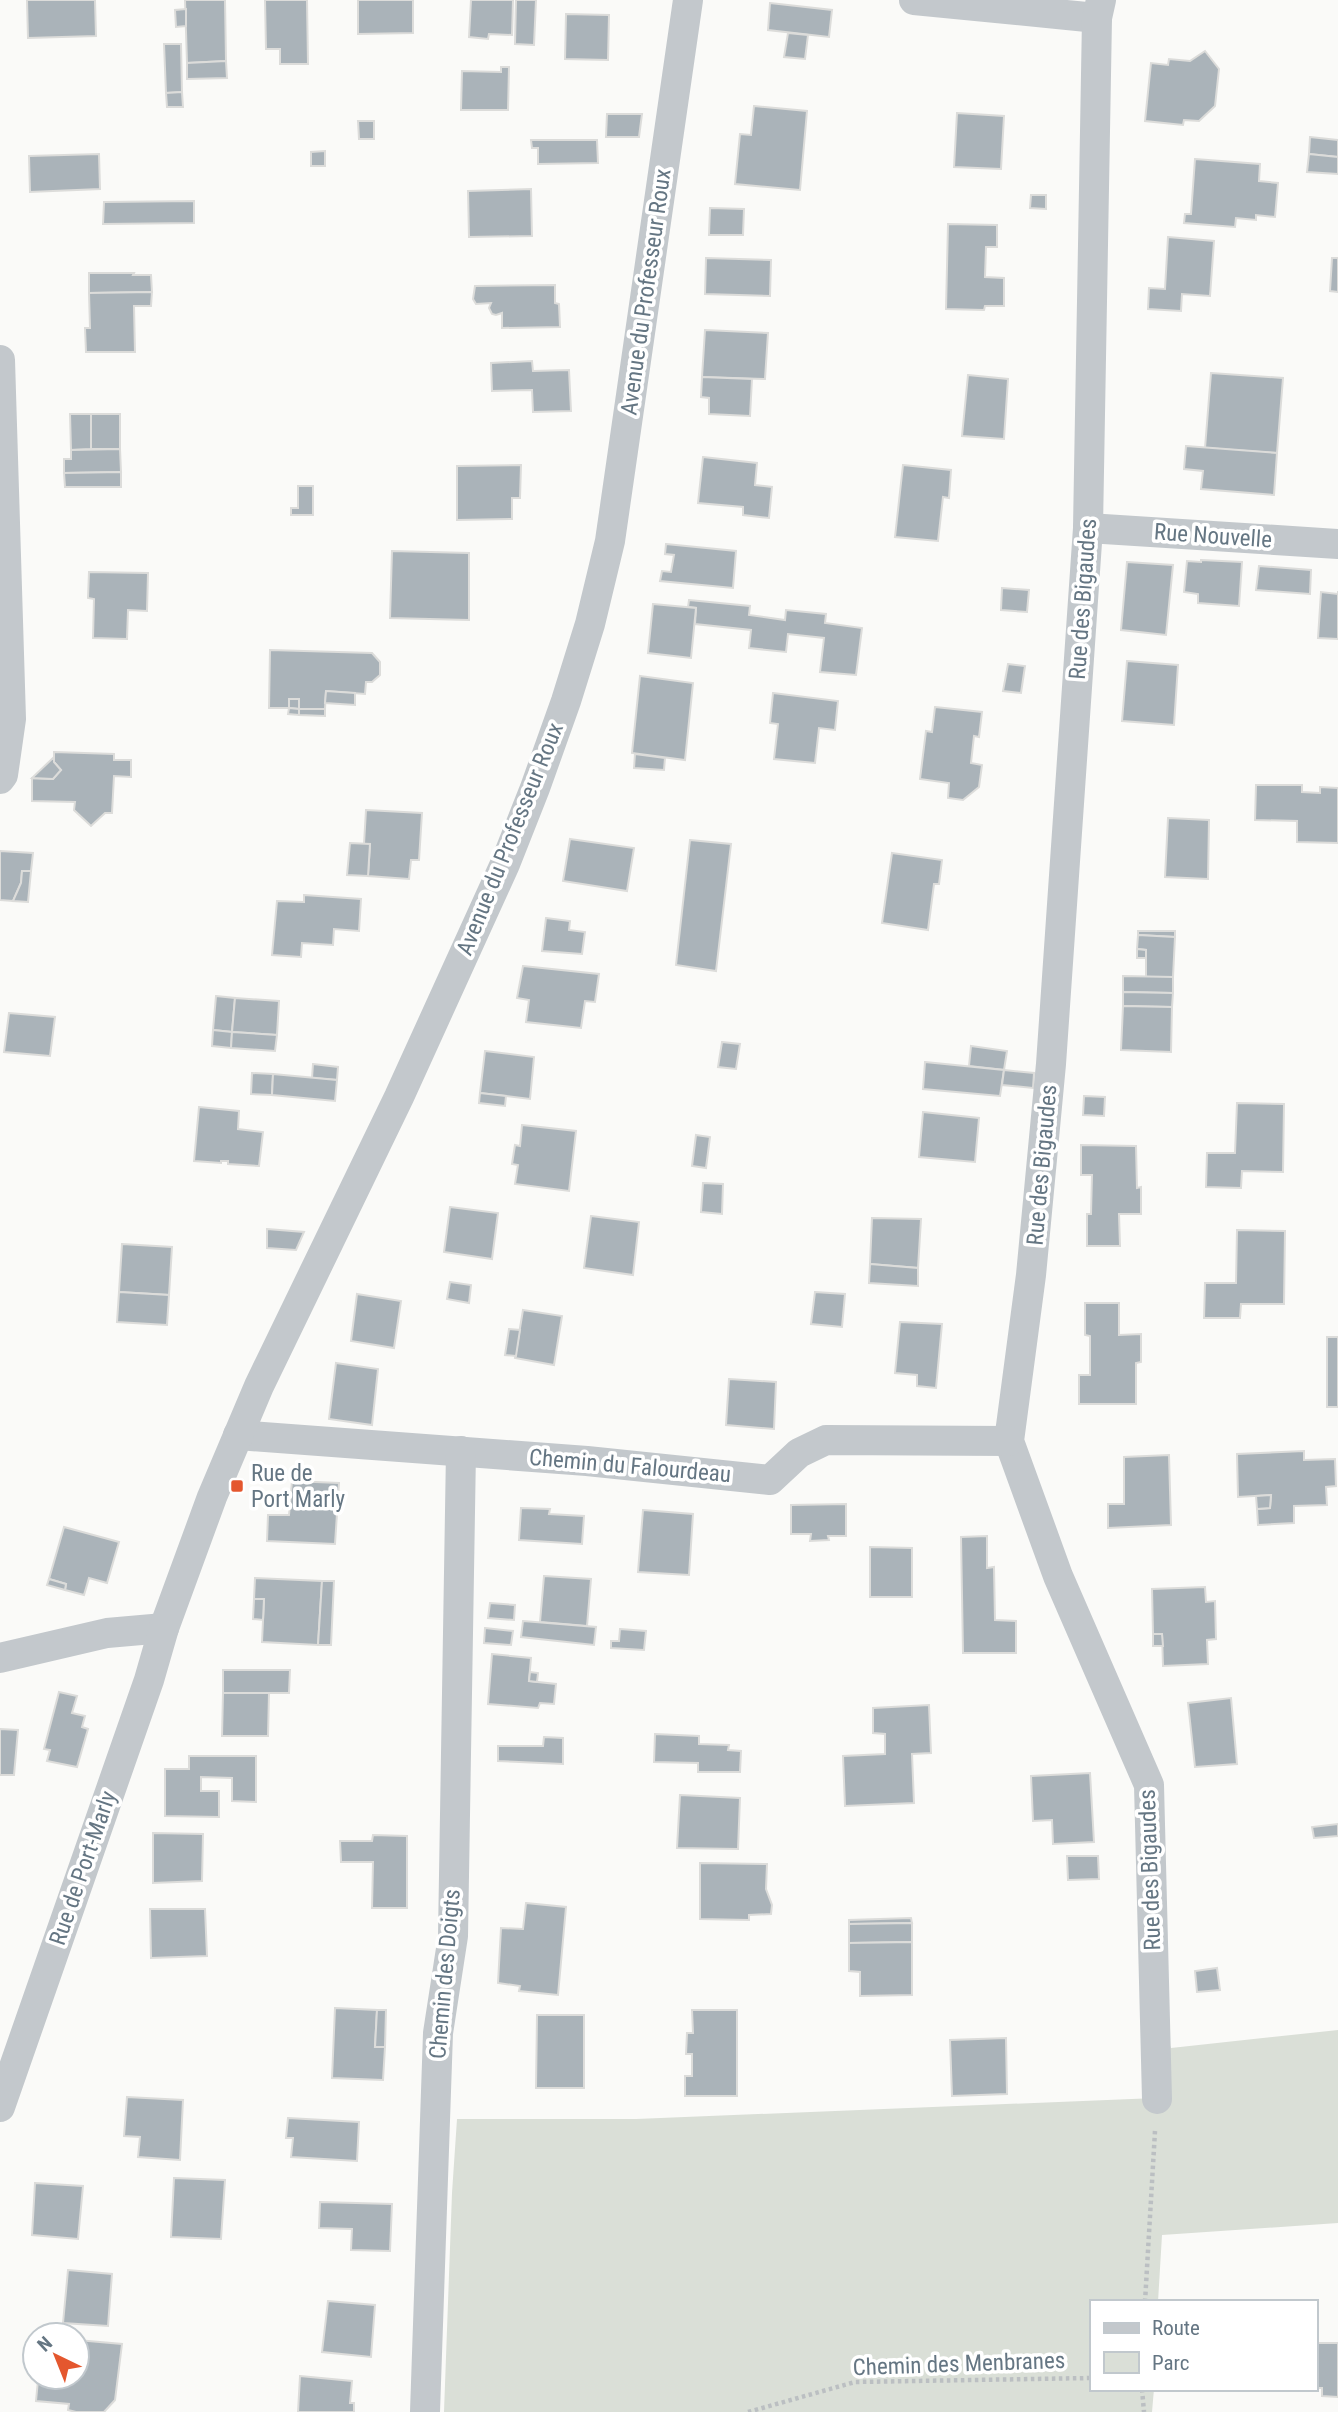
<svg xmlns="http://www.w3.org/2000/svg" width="1338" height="2412" font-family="'Roboto Condensed',sans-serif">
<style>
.green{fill:#dadfd7}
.building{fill:#aab3b9;stroke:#dcdcda;stroke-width:2}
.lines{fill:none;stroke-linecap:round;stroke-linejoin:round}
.path{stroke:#bbbfc2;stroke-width:4.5;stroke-dasharray:3.5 3.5;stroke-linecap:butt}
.street{stroke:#c3c8cc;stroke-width:30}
.poi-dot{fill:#e4572e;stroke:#fff;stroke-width:2.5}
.labels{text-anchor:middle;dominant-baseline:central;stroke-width:7;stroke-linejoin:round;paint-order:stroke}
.street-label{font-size:23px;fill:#657683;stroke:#fff}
.poi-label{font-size:23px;fill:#657683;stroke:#fff;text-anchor:start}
</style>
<rect width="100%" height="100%" fill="#fafaf8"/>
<path class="green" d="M1160,2018L1171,2048L1338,2030V2223L1162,2235L1158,2302H1091V2389H1154L1152,2412H444L452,2193L457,2119H636L1156,2098Z"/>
<g class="building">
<path d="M27,0H95L96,36L28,38Z"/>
<path d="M185,0H225L226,61L187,63Z"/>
<path d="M265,0H307L308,64H280V49H266Z"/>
<path d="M358,0H413V33L358,34Z"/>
<path d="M471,0H513L512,35L489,34L488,39L469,37Z"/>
<path d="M516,0H536L534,45L515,44Z"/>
<path d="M770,3L832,10L829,37L768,30Z"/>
<path d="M186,9V26L176,27L175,10Z"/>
<path d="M566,14L609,15L608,60L565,59Z"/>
<path d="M788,33L808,35L805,59L784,57Z"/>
<path d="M164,44H181L182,92L166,93Z"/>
<path d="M1205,51L1219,69L1215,106L1199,121L1184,120L1183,125L1145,121L1151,63L1168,65L1169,59L1190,61Z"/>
<path d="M226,61L227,78L187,79V63Z"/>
<path d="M501,67H509L508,110H461L462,71L501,72Z"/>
<path d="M182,92L183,107H167L166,93Z"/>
<path d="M754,106L807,111L800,190L735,184L740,134L751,135Z"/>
<path d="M957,113L1004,116L1001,169L954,167Z"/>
<path d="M607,114H642L639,137H606Z"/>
<path d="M358,121H374V139H359Z"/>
<path d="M1310,137L1338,140V157L1309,154Z"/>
<path d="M531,140H597L598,163L538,164V148H532Z"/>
<path d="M325,151V166H311V152Z"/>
<path d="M99,154L100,189L30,192L29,156Z"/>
<path d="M1309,154L1338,157V174L1307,172Z"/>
<path d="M1195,159L1260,164L1259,181L1278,183L1275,217L1256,215V220L1236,218L1235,227L1184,223L1185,214H1191Z"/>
<path d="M531,189L532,236L469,237L468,191Z"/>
<path d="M1031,195H1046V209L1030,208Z"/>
<path d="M194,201V223L103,224L104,202Z"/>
<path d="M710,208L744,209L743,235H709Z"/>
<path d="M948,224L997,225V247H986L985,277L1004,278V306H985L984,310L946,309Z"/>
<path d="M1168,237L1214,241L1210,296L1182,294L1181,311L1148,309L1149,288L1165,289Z"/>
<path d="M706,258L771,260L770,296L705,294Z"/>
<path d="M1332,258H1338V292L1330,291Z"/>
<path d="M89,273H134L133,275H151L152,292L89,293Z"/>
<path d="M555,285V303L559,304L560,327L502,328V313L496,315L492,314L489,308L491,303L476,304L473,299L475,286Z"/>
<path d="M152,292L151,306H134L135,352H86L85,328H90L89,293Z"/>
<path d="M705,330L768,333L765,379L702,377Z"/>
<path d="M532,361L533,371L569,370L571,411L533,412L532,390L492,391L491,363Z"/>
<path d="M1211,373L1283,378L1277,453L1205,448Z"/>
<path d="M968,375L1008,379L1004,439L962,436Z"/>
<path d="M702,377L752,379L750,416L709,414V398L701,397Z"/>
<path d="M70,414H91V449L71,450Z"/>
<rect x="91" y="414" width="29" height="35"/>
<path d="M1186,446L1277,453L1274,495L1201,489L1203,471L1184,469Z"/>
<path d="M120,449L121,472L64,473V459H71V450Z"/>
<path d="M703,457L757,463L755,485L772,487L769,518L743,515V507L698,503Z"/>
<path d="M521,465L520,498H512V519L457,520V466Z"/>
<path d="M903,465L951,470L949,498L943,497L938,541L895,537Z"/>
<path d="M121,472V487H65L64,473Z"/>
<path d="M298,486H313V515H291V508H298Z"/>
<path d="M666,544L736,551L733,588L660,581L662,571L671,572L674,555L665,554Z"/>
<path d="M392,551L469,553V620L390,618Z"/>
<path d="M1201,560L1242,562L1239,606L1198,603V594L1184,592L1187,561L1201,562Z"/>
<path d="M1127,562L1173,565L1166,635L1121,630Z"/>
<path d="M1259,566L1311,570L1310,594L1256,590Z"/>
<path d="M89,572L148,573L147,611L128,610L127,639L93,638L94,599L88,598Z"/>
<path d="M1002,588L1029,590L1027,612L1001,610Z"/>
<path d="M1338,591V639L1318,638L1321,592L1338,594Z"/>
<path d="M689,600L750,606L749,615L785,620L786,610L826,614L825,623L862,628L856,675L820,672L824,638L788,634L786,652L749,648L751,630L695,624L696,608L688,607Z"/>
<path d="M653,604L696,608L691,658L648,653Z"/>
<path d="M270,650L372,653L380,662V675L372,682H366L365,694L326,691L325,709H299V699H289V708H269Z"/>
<path d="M1127,661L1178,665L1174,725L1122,721Z"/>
<path d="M1008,664L1025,666L1021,693L1003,691Z"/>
<path d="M640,676L693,683L685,760L632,753Z"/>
<path d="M326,691L355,693V705L325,703Z"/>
<path d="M773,693L838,701L835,730L819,728L815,763L774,759L778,724L770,723Z"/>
<path d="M289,699H299V709L289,708Z"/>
<path d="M935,707L982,712L979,737L974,736L971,763L982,765L979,787L963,800L948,798L949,783L920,779L926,731L932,732Z"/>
<path d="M289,708L299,709V715L288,714Z"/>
<path d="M299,709H325V716L299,715Z"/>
<path d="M54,752L114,754V760H131V777L114,776L112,813H105L91,826L74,810L75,802L32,801V778L53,779L61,770L54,762Z"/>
<path d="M635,754L665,758L664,770L634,768Z"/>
<path d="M54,757V762L61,770L53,779L32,778Z"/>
<path d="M1256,785H1302V792L1320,793V787L1338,788V843L1297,842V821L1255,820Z"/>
<path d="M366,810L422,813L419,860H411L409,879L368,876L370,844H364Z"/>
<path d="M1168,818L1209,820L1208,879L1165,877Z"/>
<path d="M570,839L634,848L627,891L563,881Z"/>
<path d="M690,840L731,844L716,971L676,965Z"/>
<path d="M350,843L370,844L368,876L347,875Z"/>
<path d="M0,851L33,853L31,871H22L21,883L13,901L0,900Z"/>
<path d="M892,853L942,860L939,884H934L928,930L882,923Z"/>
<path d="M22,871H31L28,902L13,901L21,883Z"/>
<path d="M304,895L361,899L359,931L334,929L333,945L302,943L301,957L272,955L277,901L304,902Z"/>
<path d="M546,918L570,921L569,930L585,932L582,954L542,951Z"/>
<path d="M1138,931H1175V937L1138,935Z"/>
<path d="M1138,935L1175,937L1173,977H1146V950L1137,949Z"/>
<path d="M1137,949L1146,950V958H1137Z"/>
<path d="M523,966L599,974L595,1002L585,1001L581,1028L526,1022L529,1000L517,998Z"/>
<path d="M1123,976L1173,977V993L1123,992Z"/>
<path d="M1123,992L1173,993L1172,1007L1123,1006Z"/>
<path d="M216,996L235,998L232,1032L213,1030Z"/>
<path d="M235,998L279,1001L277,1035L232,1032Z"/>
<path d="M1123,1006L1172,1007L1171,1052L1121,1050Z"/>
<path d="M9,1013L55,1017L50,1056L4,1052Z"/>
<path d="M213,1030L232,1032L231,1048L212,1046Z"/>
<path d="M232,1032L277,1035L275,1051L231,1048Z"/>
<path d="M722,1042L740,1044L736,1069L718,1067Z"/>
<path d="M971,1046L1007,1051L1004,1070L969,1066Z"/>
<path d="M485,1051L534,1057L530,1099L480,1093Z"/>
<path d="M925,1062L1004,1070L1000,1096L923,1089Z"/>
<path d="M313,1064L338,1067L337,1080L312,1078Z"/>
<path d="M1004,1070L1034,1073L1033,1088L1002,1085Z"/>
<path d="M252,1073L273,1074L272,1095L251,1094Z"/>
<path d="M273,1074L337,1080L335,1101L272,1095Z"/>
<path d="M480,1093L506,1096L505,1106L479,1103Z"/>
<path d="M1084,1096L1105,1097L1104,1116L1083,1115Z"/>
<path d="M1237,1103L1284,1104L1283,1172L1242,1171L1241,1188L1206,1187L1207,1153H1235Z"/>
<path d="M199,1107L239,1111L238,1129L263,1132L259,1166L228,1164V1161H221V1163L194,1161Z"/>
<path d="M923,1112L979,1118L975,1162L919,1157Z"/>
<path d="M522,1125L576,1131L569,1191L515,1184L518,1165L512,1164L515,1145L520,1146Z"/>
<path d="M696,1135L710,1137L706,1168L692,1166Z"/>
<path d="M1081,1145L1136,1146L1137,1188L1141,1187V1214H1119L1120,1246H1087V1214H1091L1092,1175H1081Z"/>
<path d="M703,1183L723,1184L722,1214L701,1212Z"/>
<path d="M450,1207L498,1213L492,1259L444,1252Z"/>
<path d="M591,1216L639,1222L633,1275L584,1268Z"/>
<path d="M872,1218L921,1219L918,1268L870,1264Z"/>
<path d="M267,1229L304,1232L296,1250L267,1248Z"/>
<path d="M1237,1230L1285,1231L1284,1304H1241L1240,1318H1204L1205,1283H1236Z"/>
<path d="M122,1244L172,1247L169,1295L119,1292Z"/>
<path d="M870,1264L918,1268V1286L869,1283Z"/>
<path d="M450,1282L471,1285L469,1303L447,1299Z"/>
<path d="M119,1292L169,1295L167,1325L117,1322Z"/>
<path d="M815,1292L845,1294L842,1327L811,1324Z"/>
<path d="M357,1294L401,1301L394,1348L351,1341Z"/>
<path d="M1085,1303H1119V1335L1141,1334V1362L1136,1363V1404H1079V1375H1090V1336L1085,1335Z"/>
<path d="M523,1310L562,1316L554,1365L515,1358Z"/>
<path d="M900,1322L942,1324L936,1388L917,1386V1375L895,1373Z"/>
<path d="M509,1329L520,1330L516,1356L505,1355Z"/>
<rect x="1327" y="1337" width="11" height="70"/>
<path d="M336,1363L378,1369L372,1425L329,1419Z"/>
<path d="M729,1379L776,1382L774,1429L726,1425Z"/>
<path d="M1304,1451V1460L1335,1459L1336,1486L1326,1487L1327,1505L1294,1506V1523L1258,1525L1257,1509L1270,1508L1271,1495L1238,1497L1237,1454Z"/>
<path d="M1169,1455L1171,1525L1108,1528V1504H1124V1457Z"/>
<path d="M292,1481L339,1483L335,1544L267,1541L268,1515H289Z"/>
<path d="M1271,1495L1270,1508L1257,1509L1256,1496Z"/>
<path d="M846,1504V1536H828L829,1540L810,1541L811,1534H791V1505Z"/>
<path d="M521,1508L550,1509L549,1514L584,1516L582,1544L519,1540Z"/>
<path d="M643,1510L693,1514L689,1575L638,1572Z"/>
<path d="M64,1527L119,1542L107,1583L89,1578L84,1595L65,1590L66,1584L49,1579Z"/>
<path d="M987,1536V1568L994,1567L995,1620L1016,1621V1653H963L961,1537Z"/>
<path d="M870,1547L912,1548V1597H870Z"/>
<path d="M544,1576L591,1579L587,1626L540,1622Z"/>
<path d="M255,1578L322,1581L318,1645L262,1642L264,1599H254Z"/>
<path d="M49,1579L66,1584L65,1590L47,1585Z"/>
<path d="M322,1581H334L331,1645H318Z"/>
<path d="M1205,1587L1206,1602L1215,1601L1216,1639L1207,1640L1208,1664L1163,1666L1162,1634H1153L1152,1589Z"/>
<path d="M254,1599H264L263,1620L253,1619Z"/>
<path d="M490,1603L515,1605L514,1620L488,1618Z"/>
<path d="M523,1621L596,1627L594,1645L521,1637Z"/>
<path d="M485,1628L513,1631L511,1645L484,1643Z"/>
<path d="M620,1629L646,1631L644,1650L611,1648V1641H619Z"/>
<path d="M1153,1634H1162L1163,1646H1153Z"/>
<path d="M492,1654L531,1658L529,1681L556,1684L554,1704L540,1703L538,1708L488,1704Z"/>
<path d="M223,1670H290L289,1693H223Z"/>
<path d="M530,1672L538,1673L537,1682L529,1681Z"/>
<path d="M59,1692L77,1696L72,1713L85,1716L82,1727L88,1729L77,1767L47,1761L50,1750L44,1749Z"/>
<path d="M223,1693H269L268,1736H222Z"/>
<path d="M1231,1698L1237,1764L1195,1767L1188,1703Z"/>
<path d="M929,1705L931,1753L912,1754L914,1803L845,1806L843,1756L885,1754V1734L873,1733V1708Z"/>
<path d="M0,1729L18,1730L14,1775H0Z"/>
<path d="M655,1734L699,1736V1744L729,1745L728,1750L741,1751L740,1772H698V1763L654,1762Z"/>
<path d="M544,1737L563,1738V1764L498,1761V1746H543Z"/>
<path d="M189,1756H256V1802L232,1801V1778L201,1777V1791H219V1817L165,1816V1769H189Z"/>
<path d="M1090,1773L1094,1842L1053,1844L1052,1820L1033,1821L1031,1776Z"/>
<path d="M680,1795L740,1798L738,1849L677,1848Z"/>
<path d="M1338,1824V1836L1314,1838L1312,1827Z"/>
<path d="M153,1833L203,1834L202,1881L153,1883Z"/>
<path d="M373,1835L407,1836V1908H372L373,1862H341L340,1841H372Z"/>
<path d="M1067,1856H1098L1099,1879L1068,1880Z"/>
<path d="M700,1863L767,1864L766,1889L772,1905L771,1914L749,1915V1920L700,1919Z"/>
<path d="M526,1903L566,1907L558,1995L519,1991L520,1986L498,1983L501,1928L523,1929Z"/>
<path d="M150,1909H205L207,1956L151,1958Z"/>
<path d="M911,1918L912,1923L849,1924V1920Z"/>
<path d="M912,1923V1942L849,1943V1924Z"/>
<path d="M912,1942V1995L860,1996V1972L849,1971V1943Z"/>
<path d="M1217,1968L1220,1990L1197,1992L1195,1971Z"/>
<path d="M335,2008L377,2010L375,2047H385L383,2080L332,2078Z"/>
<path d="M377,2010H386L385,2047H375Z"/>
<path d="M692,2010H737V2096H685V2076H692V2054H686L687,2033H693Z"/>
<path d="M537,2015H584V2088H536Z"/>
<path d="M1006,2038L1007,2094L952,2096L950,2040Z"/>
<path d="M127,2097L183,2100L180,2160L138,2157L140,2137L124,2136Z"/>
<path d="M288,2118L359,2122L357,2161L291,2157L293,2138H286Z"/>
<path d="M174,2178L225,2180L221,2239L171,2237Z"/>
<path d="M35,2183L83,2186L78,2239L32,2235Z"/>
<path d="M320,2202L392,2204L390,2251L351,2250L352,2229L319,2228Z"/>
<path d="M68,2270L112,2274L108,2326L63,2323Z"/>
<path d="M328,2301L375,2305L371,2357L322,2352Z"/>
<path d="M77,2340L122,2344L115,2400L104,2412H76L68,2410L69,2404L36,2401L38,2380H46V2377H77Z"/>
<path d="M1315,2343H1338V2397L1322,2396V2388H1315Z"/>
<path d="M300,2376L352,2381L350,2403H354V2412H298Z"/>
</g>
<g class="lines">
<g class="path">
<path d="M1145,2302L1155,2131"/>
<path d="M1142,2389L1144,2412"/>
<path d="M748,2412L855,2382L1091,2378"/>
</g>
<g class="street">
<path d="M914,0L1097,18"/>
<path d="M1101,0L1097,18L1088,528L1051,1064L1031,1275L1009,1441L1058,1576L1149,1785L1157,2099"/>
<path d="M0,360L11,719L3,775L0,779"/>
<path d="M1088,528L1338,544"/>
<path d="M238,1435L587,1461L770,1480L799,1453L826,1440L1009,1441"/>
<path d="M0,1658L107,1633L164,1628"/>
<path d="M0,2107L149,1680L164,1628L212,1497L259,1386L399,1097L505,864L535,788L566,701L590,624L610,541L688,0"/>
<path d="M425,2412L438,2033L453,1936L461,1451"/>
</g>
</g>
<rect class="poi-dot" x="230" y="1479" width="14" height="14" rx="3.5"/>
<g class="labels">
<g class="street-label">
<text transform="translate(646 292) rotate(-82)">Avenue du Professeur Roux</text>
<text transform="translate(1213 536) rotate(4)">Rue Nouvelle</text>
<text transform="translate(1083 599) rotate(-86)">Rue des Bigaudes</text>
<text transform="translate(510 839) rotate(-68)">Avenue du Professeur Roux</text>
<text transform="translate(1042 1165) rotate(-85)">Rue des Bigaudes</text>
<text transform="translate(630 1466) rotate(5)">Chemin du Falourdeau</text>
<text transform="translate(83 1868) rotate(-71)">Rue de Port-Marly</text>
<text transform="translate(1150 1870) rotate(-92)">Rue des Bigaudes</text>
<text transform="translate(445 1974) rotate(-85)">Chemin des Doigts</text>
<text transform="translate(959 2364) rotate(-2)">Chemin des Menbranes</text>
</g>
<g class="poi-label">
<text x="251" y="1473">Rue de<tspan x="251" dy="26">Port Marly</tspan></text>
</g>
</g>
<rect x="1090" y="2300" width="228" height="91" fill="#ffffff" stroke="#c1c8cd" stroke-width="2"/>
<rect x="1104" y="2323" width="35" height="10" fill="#c3c8cc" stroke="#c1c8cd" stroke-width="2"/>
<text x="1152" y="2335" font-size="21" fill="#657683">Route</text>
<rect x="1104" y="2352" width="35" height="21" fill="#dadfd7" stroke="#c1c8cd" stroke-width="2"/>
<text x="1152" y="2370" font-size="21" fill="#657683">Parc</text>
<g transform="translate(56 2356) rotate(317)"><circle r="33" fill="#ffffff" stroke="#c1c8cd" stroke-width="2"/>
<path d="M0-5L12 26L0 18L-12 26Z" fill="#e4572e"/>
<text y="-10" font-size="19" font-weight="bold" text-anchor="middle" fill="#657683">N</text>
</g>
</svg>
